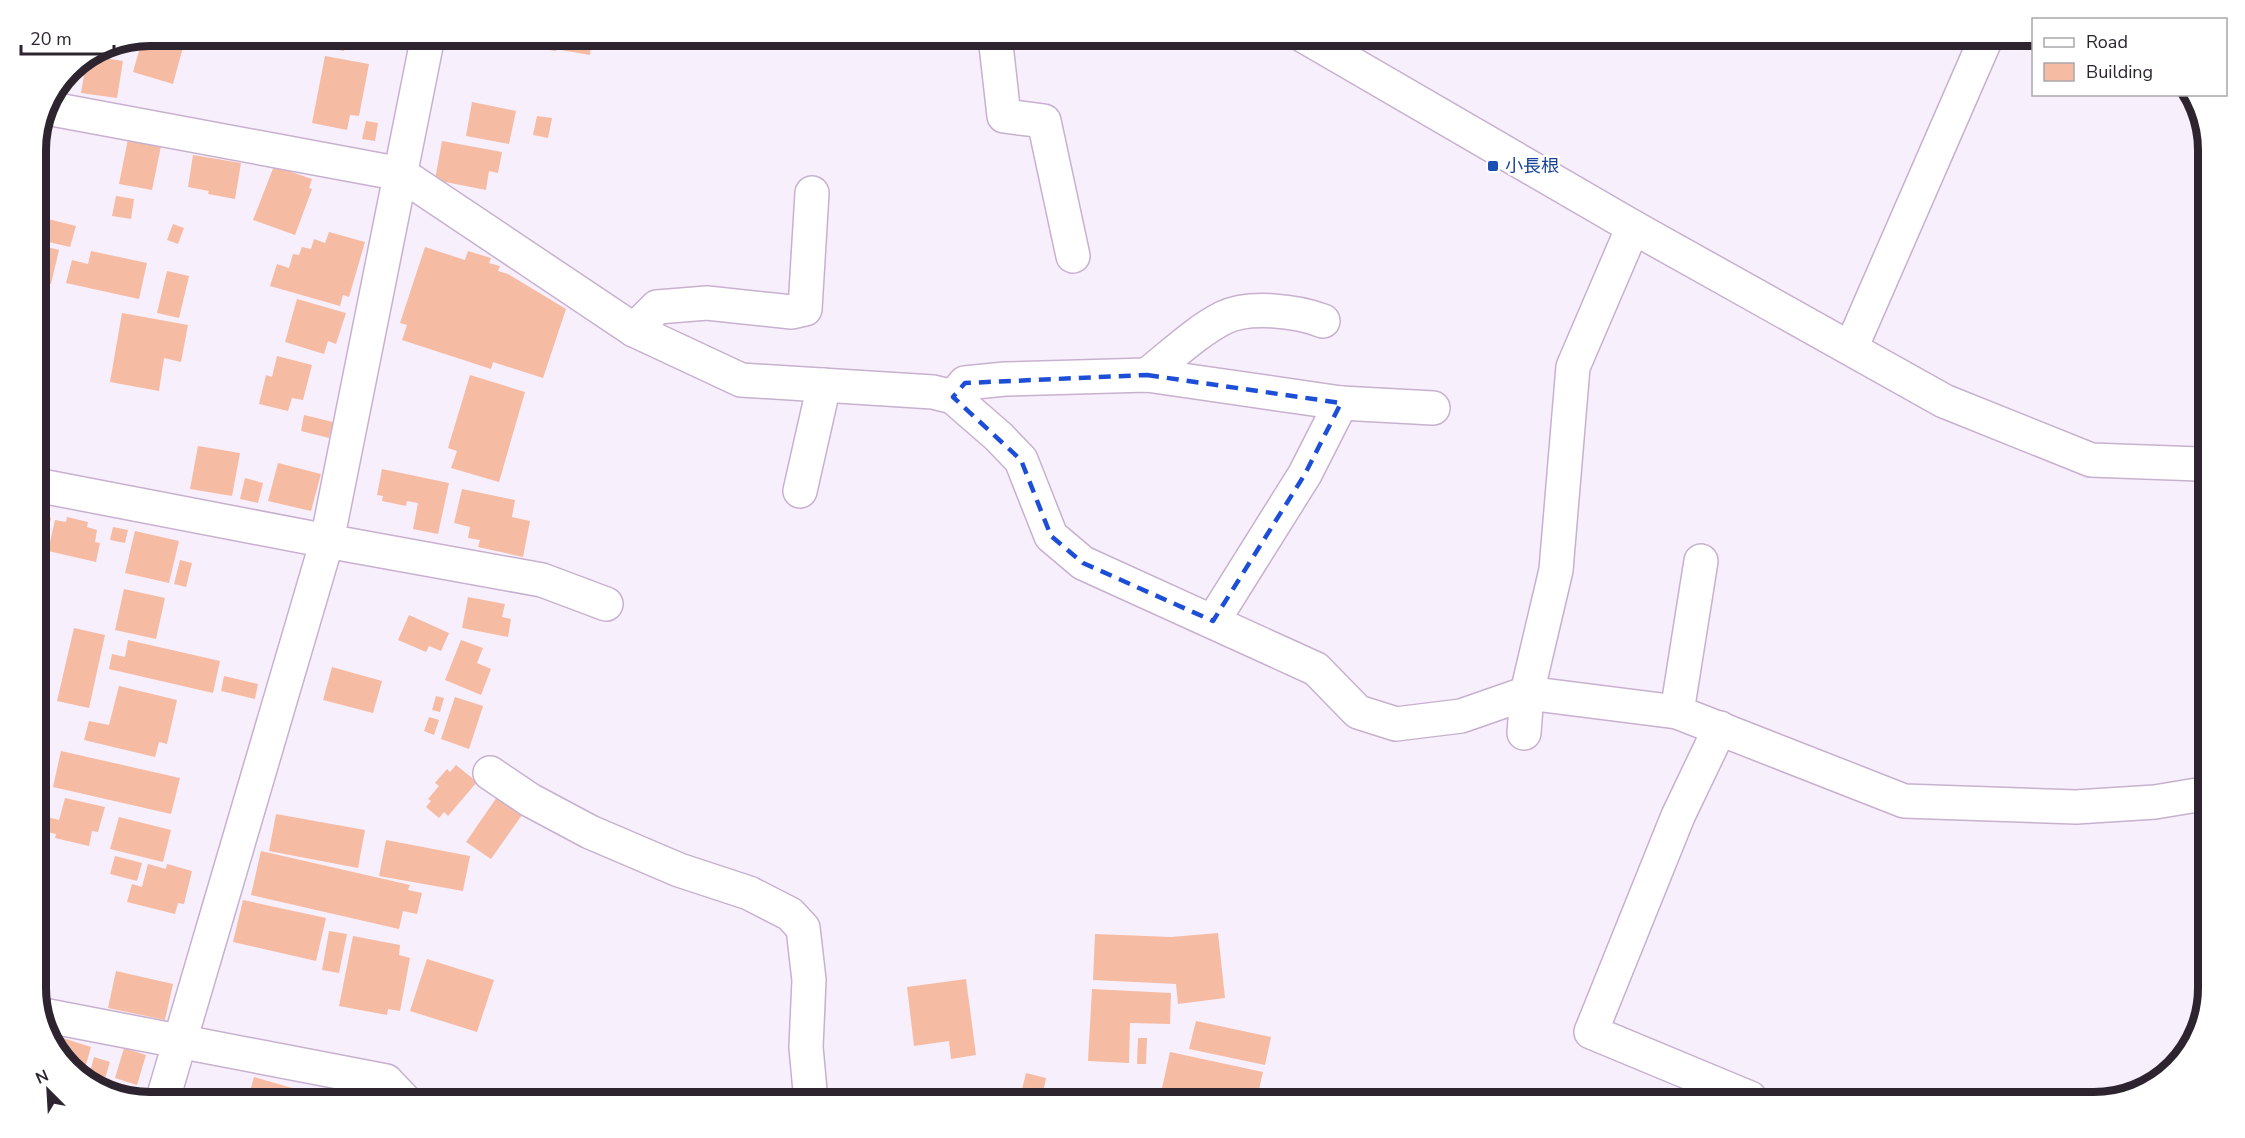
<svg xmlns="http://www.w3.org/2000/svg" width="2245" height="1138" font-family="'Nunito Sans','Noto Sans JP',sans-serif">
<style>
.building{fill:#f6bba3}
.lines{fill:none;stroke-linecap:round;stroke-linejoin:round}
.minor-casing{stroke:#c7b1cf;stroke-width:36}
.minor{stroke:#fff;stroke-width:33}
.marked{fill:none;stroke:#1d4ed8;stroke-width:4.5;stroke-dasharray:12 8;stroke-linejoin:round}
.transit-dot{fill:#1a4fb4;stroke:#fff;stroke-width:2}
.labels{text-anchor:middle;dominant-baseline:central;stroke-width:5;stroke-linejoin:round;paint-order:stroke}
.transit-label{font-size:18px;fill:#164399;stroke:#fff;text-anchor:start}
.rim{fill:none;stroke:#2d2430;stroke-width:8}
</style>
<rect width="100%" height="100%" fill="#f8effc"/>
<g class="building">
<path d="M151,36H186L173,84L133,72L143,37Z"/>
<path d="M330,36H346L344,51L328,48Z"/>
<path d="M380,36H406L404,47L379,42Z"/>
<path d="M519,36H558L556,51L518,45Z"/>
<path d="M563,36H592L590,55L561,50Z"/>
<path d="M91,56L123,61L117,98L81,93L87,58Z"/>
<path d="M325,56L369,64L359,116L350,115L347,130L312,123Z"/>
<path d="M472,102L516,111L509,144L466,136Z"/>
<path d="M537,116L552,118L548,138L533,135Z"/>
<path d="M366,121L378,123L375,141L362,139Z"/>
<path d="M128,139L161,146L152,190L119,184Z"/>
<path d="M442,141L502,152L498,173L489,171L486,190L435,180Z"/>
<path d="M193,155L241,163L235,199L208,194L209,191L188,187Z"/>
<path d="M274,166L312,179L309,188L312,189L295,235L253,220Z"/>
<path d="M116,196L134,199L131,219L112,216Z"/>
<path d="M36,216L76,226L70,247L36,239Z"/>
<path d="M173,224L184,228L178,244L167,240Z"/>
<path d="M329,232L365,242L349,297L343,295L340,306L270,286L277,264L289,268L293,254L299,255L302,247L311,249L314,239L325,243Z"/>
<path d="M36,244L59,250L51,284L36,281Z"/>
<path d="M425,247L465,260L468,251L491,258L489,263L500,266L498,271L508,274L566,309L543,378L493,362L491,369L402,340L407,325L400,323Z"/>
<path d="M91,251L147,263L139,299L66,283L72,260L88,264Z"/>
<path d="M167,271L189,276L179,318L157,313Z"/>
<path d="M36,293L46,295L38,322H36Z"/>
<path d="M297,299L346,313L336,344L328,341L324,354L285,342Z"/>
<path d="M122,313L188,325L181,362L164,358L159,391L110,382Z"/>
<path d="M277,356L312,365L303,400L292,398L288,411L259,404L266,375L272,377Z"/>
<path d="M470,375L525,392L499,482L451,468L457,451L448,448Z"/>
<path d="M304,415L333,422L329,438L301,431Z"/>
<path d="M198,446L240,453L232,496L190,489Z"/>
<path d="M278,463L321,474L311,511L268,501Z"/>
<path d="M382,469L449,483L438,534L413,529L418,503L407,501L406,506L382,501L383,496L377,495Z"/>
<path d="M245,478L263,483L258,503L240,499Z"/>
<path d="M462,489L515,500L512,517L530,521L523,557L478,547L480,540L468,538L470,527L454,523Z"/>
<path d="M36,515L51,518L41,559L36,558Z"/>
<path d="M67,517L88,522L87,527L97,530L95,542L100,543L96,562L48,551L55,520L66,522Z"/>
<path d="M113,527L128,530L125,543L110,540Z"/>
<path d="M135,531L179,541L169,583L125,573Z"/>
<path d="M180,560L192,563L186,587L174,584Z"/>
<path d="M124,589L165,598L156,639L115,630Z"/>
<path d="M468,597L505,604L502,617L511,619L508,637L462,628Z"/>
<path d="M409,615L449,633L441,651L429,646L426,652L398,640Z"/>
<path d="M74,628L105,635L89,708L57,701Z"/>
<path d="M128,640L220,661L213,693L109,669L112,654L125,657Z"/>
<path d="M461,640L483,648L477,663L491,669L481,695L445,680Z"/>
<path d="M332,667L382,681L373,713L323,700Z"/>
<path d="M224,676L258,684L255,699L221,691Z"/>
<path d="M36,679L43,680L37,709H36Z"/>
<path d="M119,686L177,700L167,744L159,742L155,757L84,740L89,721L109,725Z"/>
<path d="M436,696L444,698L440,712L432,710Z"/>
<path d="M455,697L483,706L469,749L441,739Z"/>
<path d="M429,717L439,720L434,735L424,731Z"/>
<path d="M36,743L45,744L37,782H36Z"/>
<path d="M61,751L180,778L171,814L53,787Z"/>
<path d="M456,765L477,782L448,816L444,812L439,818L426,807L431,801L428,799L439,786L435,783L447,769L450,772Z"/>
<path d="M497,797L522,815L491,859L466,842Z"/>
<path d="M65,798L105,807L98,832L92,831L89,846L55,838L56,834L43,831L47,817L59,820Z"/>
<path d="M276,814L365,830L358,868L269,851Z"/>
<path d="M119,817L171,830L163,862L110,849Z"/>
<path d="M386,840L470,856L463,891L379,876Z"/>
<path d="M261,851L410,885L408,890L422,893L417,914L403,911L399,929L251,895Z"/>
<path d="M115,856L142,863L137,881L110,874Z"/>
<path d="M148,864L166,869L167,864L192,871L184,904L178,903L175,914L127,902L132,884L142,887Z"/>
<path d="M243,900L326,918L316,961L233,942Z"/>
<path d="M329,931L347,934L339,973L322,970Z"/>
<path d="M1218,933L1225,998L1178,1004L1176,984L1093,980L1095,934L1171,937Z"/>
<path d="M353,936L400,945L399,955L410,958L400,1011L388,1009L387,1015L339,1006Z"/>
<path d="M427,959L494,980L477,1032L410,1011Z"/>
<path d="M116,971L173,984L165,1020L108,1008Z"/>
<path d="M966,979L976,1055L951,1059L949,1041L914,1046L907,987Z"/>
<path d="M1092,989L1171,993L1170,1024L1130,1023L1129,1063L1088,1061Z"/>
<path d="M1196,1021L1271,1037L1265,1065L1189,1049Z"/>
<path d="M50,1034L91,1047L83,1075L56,1051Z"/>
<path d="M1138,1038H1147L1146,1064H1137Z"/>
<path d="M124,1048L146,1055L137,1085L115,1078Z"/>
<path d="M1170,1052L1263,1072L1256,1102H1159Z"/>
<path d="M94,1057L110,1062L102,1088L95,1086L88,1079Z"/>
<path d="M1026,1073L1046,1078L1041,1102H1019Z"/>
<path d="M254,1077L337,1101V1102H247Z"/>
</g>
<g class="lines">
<defs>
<g id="minor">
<path d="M995,36L1004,116L1044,121L1073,256"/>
<path d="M1304,36L1633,227L1944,401L2091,460L2199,464L2209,463"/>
<path d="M52,109L401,174L634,330L741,380L933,392L953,397L999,437L1021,460L1051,536L1083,563L1316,669L1358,712L1396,724L1461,716L1527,693L1677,712L1904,801L2076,807L2155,802L2209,793"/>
<path d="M634,330L657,307L707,303L792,312L805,309L812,193"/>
<path d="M1851,348L1987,36"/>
<path d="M1147,375C1171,356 1196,332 1223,318C1249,305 1297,311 1323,321"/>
<path d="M953,397L965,383L1005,379L1147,375L1341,403L1433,408"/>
<path d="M36,485L327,541L542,580L606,604"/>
<path d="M800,491L824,385"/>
<path d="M1213,621L1305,474L1341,403"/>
<path d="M1677,712L1701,561"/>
<path d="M1720,728L1678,816L1591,1032L1750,1098L1749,1102"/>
<path d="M1524,733L1527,693L1556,570L1573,367L1633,227"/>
<path d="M490,773L530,800L590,832L679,870L749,893L790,914L803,928L809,980L806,1047L811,1102"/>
<path d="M43,1015L386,1081L406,1102"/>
<path d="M162,1102L327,541L428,36"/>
</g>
</defs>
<use href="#minor" class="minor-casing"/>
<use href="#minor" class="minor"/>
</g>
<path class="marked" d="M1147,375L1341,403L1305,474L1213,621L1083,563L1051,536L1021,460L953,397L965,383Z"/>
<rect class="transit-dot" x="1487" y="160" width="12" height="12" rx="3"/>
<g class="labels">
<g class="transit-label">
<text x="1505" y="166">小長根</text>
</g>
</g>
<path d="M0 0H2245V1138H0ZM150 46H2094A104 104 0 0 1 2198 150V988A104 104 0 0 1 2094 1092H150A104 104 0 0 1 46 988V150A104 104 0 0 1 150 46Z" fill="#fff" fill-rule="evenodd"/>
<path class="rim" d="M150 46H2094A104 104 0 0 1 2198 150V988A104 104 0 0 1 2094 1092H150A104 104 0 0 1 46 988V150A104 104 0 0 1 150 46Z"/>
<rect x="2032" y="18" width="195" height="78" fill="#ffffff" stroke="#aba7ac" stroke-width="1.5"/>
<rect x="2044" y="38" width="30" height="9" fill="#ffffff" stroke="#aba7ac" stroke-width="1.5"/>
<text x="2086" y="48" font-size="18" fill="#2d2430">Road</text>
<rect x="2044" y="63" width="30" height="18" fill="#f6bba3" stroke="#aba7ac" stroke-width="1.5"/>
<text x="2086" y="78" font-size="18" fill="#2d2430">Building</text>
<g transform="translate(48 1090) rotate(336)" stroke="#ffffff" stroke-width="4.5" paint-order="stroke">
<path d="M0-4.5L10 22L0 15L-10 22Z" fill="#2d2430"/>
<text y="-9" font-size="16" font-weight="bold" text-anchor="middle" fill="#2d2430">N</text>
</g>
<path d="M21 45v9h93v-9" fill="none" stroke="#2d2430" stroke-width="3"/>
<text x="30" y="45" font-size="18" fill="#2d2430" stroke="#ffffff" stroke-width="4.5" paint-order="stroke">20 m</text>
</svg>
